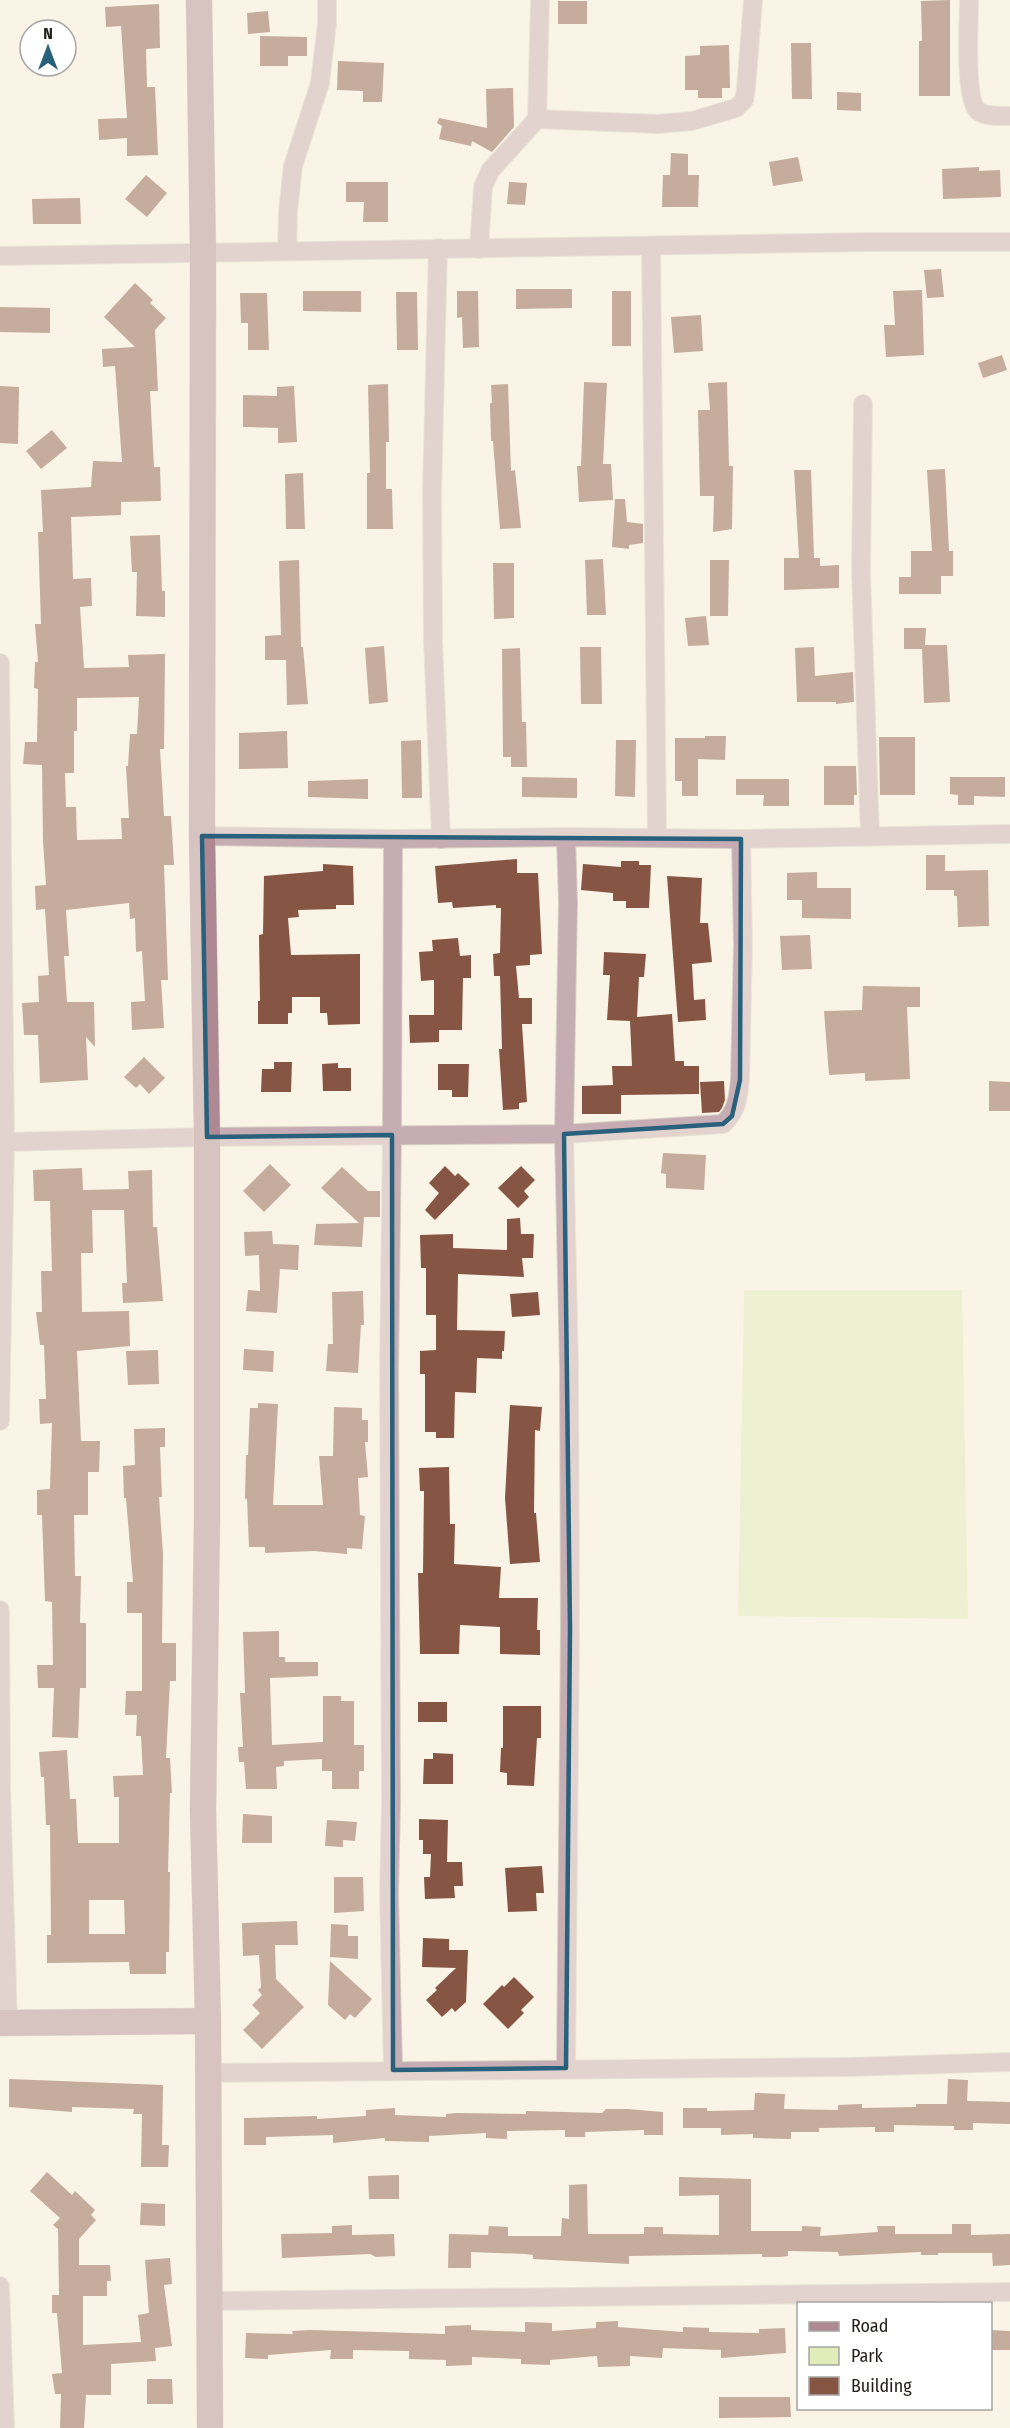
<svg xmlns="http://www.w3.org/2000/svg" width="1010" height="2428" font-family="'Fira Sans Condensed',sans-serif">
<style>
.green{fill:#e1edb9}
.building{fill:#865544;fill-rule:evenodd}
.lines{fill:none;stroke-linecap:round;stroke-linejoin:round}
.street-casing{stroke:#d7d2c5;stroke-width:20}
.secondary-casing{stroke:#d7d2c5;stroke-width:27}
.street{stroke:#c6acb3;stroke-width:18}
.secondary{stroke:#ae8993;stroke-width:26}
.marked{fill:none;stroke:#29607b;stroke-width:4.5;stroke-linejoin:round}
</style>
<rect width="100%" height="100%" fill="#faf4e6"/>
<path class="green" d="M744,1290H962L968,1619L738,1616Z"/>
<g class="building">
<path d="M950,0V96H919V41H922L921,1Z"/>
<rect x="558" y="1" width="29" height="23"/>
<path d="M159,4L160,48L146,49L147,87H155L158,155L127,156V138L99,140L98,119L127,118L121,26L106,27L105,7Z"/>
<path d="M268,11L270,32L248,34L247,13Z"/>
<path d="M260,36L307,37V56H288V66H260Z"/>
<path d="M791,43H811L812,99H792Z"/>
<path d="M729,45L730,88H722V98H698V90H685V56L700,55V46Z"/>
<path d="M338,61L384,63L382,102H363V91L337,90Z"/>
<path d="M513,88L514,127L492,152L472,141L471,146L439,139L442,126L437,123L439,118L487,128L486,89Z"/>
<path d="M837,92L861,93V111L837,110Z"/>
<path d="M671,153L688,154V175H699L698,207H662L663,175H670Z"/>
<path d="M798,157L803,181L773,186L769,162Z"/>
<path d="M979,167V171L1000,170L1001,197L943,199L942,169Z"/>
<path d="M146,175L167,193L147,217L125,199Z"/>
<path d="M346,182H388V222H363L364,202H346Z"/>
<path d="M509,182L527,183L525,205L507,204Z"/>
<path d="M80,198L81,224H33L32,199Z"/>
<path d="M941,269L944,297L927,298L924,270Z"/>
<path d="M135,283L153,300L150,303L166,318L155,330L158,391H150L154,467H160L161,501L121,502V515L71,517L73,579L91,578L92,606L80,607L84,668L129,667L128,655L165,654L164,749H160L164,816H171L174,865H164L168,980H161L164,1028L132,1030L131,1002L145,1001L142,951L136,952L135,918L130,919L129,903L66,910L69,956H64L67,1002H94L95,1047L86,1037L88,1080L40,1083L38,1035H24L22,1003L39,1002L38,976L49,975L45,909L36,910L35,886L46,885L43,841L42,765L23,764L25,742H37L38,689L34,688L35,662H38L35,624H41L38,532H43L41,490L91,487L93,461L122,462L115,366L103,367L102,349L135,347L104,317ZM139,697L137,734H130L128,766H126L129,818H121L122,839L77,840L76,807H66L65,773H74V731H77V698Z"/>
<path d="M516,289H572V308L516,309Z"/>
<path d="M922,290L924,355L886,357L884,325H895L893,291Z"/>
<path d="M303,291H361V312L303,311Z"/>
<path d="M457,291H478L479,347L463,348L462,317L457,318Z"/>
<rect x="612" y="291" width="19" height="55"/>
<path d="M396,292H417L418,350H397Z"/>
<path d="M240,293H267L269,350H248V323H241Z"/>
<path d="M0,307L50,308V333L0,332Z"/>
<path d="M701,315L703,351L674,353L671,317Z"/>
<path d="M1002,355L1007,370L983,378L978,363Z"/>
<path d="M584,382L607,383L603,464H611L613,500L579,502L577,466H581Z"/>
<path d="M727,382L729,466H733L732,529L713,532L714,496H700L698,410H710L708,383Z"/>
<path d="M388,384L389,442H386V489H392L393,529H367V473H370L368,385Z"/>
<path d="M508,384L511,471L515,470L521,528L500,529L493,441H491L490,403H492L491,385Z"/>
<path d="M0,386L19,387L18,444L0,443Z"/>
<path d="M294,386L297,442L278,443V428L243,427V395L277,396V387Z"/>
<path d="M52,430L67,448L41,469L26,451Z"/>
<path d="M945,469L949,551H953V576H941V594H899V577H911V551H932L927,470Z"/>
<path d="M794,470H811L814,558H820V566L839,565V588L784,590V558H799Z"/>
<path d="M303,473L305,529H286L285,474Z"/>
<path d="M615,499H625L627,522L643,524V543L629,545V549L612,547Z"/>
<path d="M160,535L162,591H165V617L136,616L137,572H132L130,536Z"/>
<path d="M603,559L606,615H587L585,560Z"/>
<path d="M299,560L301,647H303L308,704L287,705L286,660H265V636L281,635L279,561Z"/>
<path d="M710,560H729L728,616H710Z"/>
<path d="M493,563H514V618L494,619Z"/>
<path d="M706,616L709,645L688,646L685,618Z"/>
<path d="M904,628H926L925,645H947L950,702L924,703L922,649H904Z"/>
<path d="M384,646L388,702L369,704L365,648Z"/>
<path d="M580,647H601L602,704H581Z"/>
<path d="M814,647L815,676L853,672L854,702L836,704V702H797L795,648Z"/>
<path d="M520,648L522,722H526L527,767H511V757H503L502,649Z"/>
<path d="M287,731L288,768L239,769V733Z"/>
<path d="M705,736H726L725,760L698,759V796H682V781H675V738H705Z"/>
<path d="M879,737H915V795H880Z"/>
<path d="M421,740L422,798H402L401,741Z"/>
<path d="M616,740H636L635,797L615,796Z"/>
<path d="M824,766H856L857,795H854V805H824Z"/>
<path d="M522,777L577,778V798L522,797Z"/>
<path d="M950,777H1005V797L974,796V805H958V795L950,794Z"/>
<path d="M368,779V799L308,797V781Z"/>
<path d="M736,779H789V806H763L764,795H736Z"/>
<path d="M926,855H945V871L988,870L989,926L958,927L957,896H954V890H926Z"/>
<path d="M517,859V873H538L542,954L530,955V965L516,966L519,998H532V1024H522L527,1102L519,1103V1109L503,1110L499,1049H502L500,976H494L493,954L500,953L501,908H496V905L453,908L452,902L438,903L435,866Z"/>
<path d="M621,861H639V865H651L649,908H626V901H613V893L581,890L583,864L621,867Z"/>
<path d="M323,864L353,866L354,905H336V909L298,910L299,917L288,918L291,955L360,954V1024L328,1025L327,1013H320V997H292V1013H288V1024H258V1001H260L259,935L263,934L264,876L323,871Z"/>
<path d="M817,872V888H851V919L802,918V900H787V873Z"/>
<path d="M667,876L702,878L700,923H708L712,962L692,964L694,1000L705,999L706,1020L678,1022Z"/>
<path d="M810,935L812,969L782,970L780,936Z"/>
<path d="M458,938L460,956L471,955V978H463L462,1030H439V1042L410,1043L409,1015H434V980L421,981L419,952L433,951L432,940Z"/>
<path d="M604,952L646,954L644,977H639L637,1017L672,1014L675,1061H684V1066H699V1094L621,1095V1114H582V1086L613,1085L612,1066H632L630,1021L607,1020L610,975H603Z"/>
<path d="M863,986L920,987V1007H907L910,1079L865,1081V1073L829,1075L824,1011L862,1010Z"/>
<path d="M144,1057L165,1078L149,1094L140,1084L136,1088L124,1077Z"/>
<path d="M274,1062H292L291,1092H261L262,1069H274Z"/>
<path d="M338,1063V1068H351V1091H323L322,1064Z"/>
<path d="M438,1064H469L468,1097H452V1090H438Z"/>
<path d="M724,1081L725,1100L722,1108L719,1112L702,1113L700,1082Z"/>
<path d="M989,1081L1010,1082V1111H989Z"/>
<path d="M663,1153L706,1155L704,1190L666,1188V1174L661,1173Z"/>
<path d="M270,1164L291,1185L264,1212L243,1191Z"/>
<path d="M445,1166L455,1176L458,1173L470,1184L435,1220L425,1210L439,1193L429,1183Z"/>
<path d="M521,1166L535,1180L524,1191L529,1197L518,1208L498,1188Z"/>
<path d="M342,1167L368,1191H380V1217H364L362,1247L314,1245L316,1224L359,1223L321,1188Z"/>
<path d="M82,1168L83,1190L129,1189L128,1171L152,1170L153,1227H157L163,1301L123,1303L122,1283H127L124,1210H92L93,1253H81L82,1312L129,1311L130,1346L77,1351L81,1441H100L99,1472H88V1515H74L75,1576H81L80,1623H86V1688H80L78,1738L52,1737L54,1688H38L37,1665H53L52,1602L45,1601L42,1515H37V1490L50,1489L52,1423L40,1424L39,1399H46L44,1345H40L36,1312H42L41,1271H52L50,1201H34L33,1170Z"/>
<path d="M520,1218L521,1234H534L533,1258H522L524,1277L458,1274L457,1330L505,1331L504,1351H502V1359L477,1358L476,1393L455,1392L454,1438H436V1432H425V1374H420V1351L436,1350V1315H426V1268H421L420,1235L453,1234V1248L507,1250V1219Z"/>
<path d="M272,1231L273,1244L299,1245L298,1270L280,1269L277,1313L246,1311L248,1290L260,1291L259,1255L245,1256L244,1232Z"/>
<path d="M363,1291L364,1325H361L358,1373L326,1371L328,1344H333L332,1292Z"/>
<path d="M538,1292L540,1315L512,1317L510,1294Z"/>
<path d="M244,1349L274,1351L273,1372L243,1370Z"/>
<path d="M158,1350L159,1384L128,1385L126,1351Z"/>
<path d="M258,1403L278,1404L273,1505H323L319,1456H333L334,1407L362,1408V1420H368V1442H365L368,1477L358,1478L360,1515L365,1516L362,1549L347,1548V1554L314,1551L265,1553V1547H249L247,1499H245L246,1455H248L250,1408H258Z"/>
<path d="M510,1405L542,1407L540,1431L535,1430L534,1513H536L540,1562L510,1564L505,1498Z"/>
<path d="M165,1428V1447H160L162,1497H159L163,1554L162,1643H176V1681H170L166,1758H170L172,1793H170L168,1872H170L169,1952H166V1974H130L129,1962L47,1963V1935H51L50,1825H46L44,1777H41L39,1752L67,1750L70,1799H76L78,1843H119V1797H114L113,1776L143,1775L141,1736H136L137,1715H125L126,1691H142V1613H127V1582H133L126,1498H124L123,1466L135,1465L134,1429ZM89,1900H124L125,1934H89Z"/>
<path d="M449,1467L450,1524H455L454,1564L501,1567L499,1598H538L537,1630H540V1655L500,1654V1627L460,1625L459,1654H420L418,1573H423L424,1491H420L419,1468Z"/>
<path d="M279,1631V1657H285V1662H318V1676L270,1678L272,1745L323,1742V1696H341V1701H354V1745H364V1771H359V1789H332V1771H322V1759L284,1761V1766L276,1767L277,1789H246L244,1762H239L238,1747H243L240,1693H245L243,1632Z"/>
<rect x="418" y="1702" width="29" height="20"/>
<path d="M503,1706H541V1738H537L534,1786L507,1785V1773L500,1772L501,1748H503Z"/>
<path d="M433,1753L453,1754V1784H423L424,1759H433Z"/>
<path d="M243,1814L272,1816V1843H242Z"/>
<path d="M419,1819L448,1820L447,1862H462L463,1886H454L455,1898L425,1899L424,1877H430L431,1854H423V1840H419Z"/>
<path d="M327,1820L357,1822L355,1841L343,1840V1847L325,1846Z"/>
<path d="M542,1866L544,1893H536L537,1911L508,1912L505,1868Z"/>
<path d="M334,1877H363L364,1911L334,1913Z"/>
<path d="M297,1921L298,1945H275L276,1979L304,2007L262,2049L243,2030L260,2013L252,2005L262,1995L258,1990L261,1987L259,1955L243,1956L242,1923Z"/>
<path d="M331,1924L348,1925V1936H358V1959L330,1957Z"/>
<path d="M423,1938L449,1939V1950H468L466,2002L455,2012L452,2008L442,2017L426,2000L437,1990L435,1988L456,1968L422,1967Z"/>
<path d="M330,1961L372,1999L355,2018L350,2014L345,2020L328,2005Z"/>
<path d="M514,1977L534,1997L521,2010L524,2013L508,2029L483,2004L502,1985L504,1987Z"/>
<path d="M9,2079L163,2085L162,2145H169L168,2167H141L142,2114H133L134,2109L72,2107V2112L9,2107Z"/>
<path d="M948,2079L968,2080L967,2101L1010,2102V2124L973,2123V2130H954V2126L894,2125V2132H875V2127L819,2128V2132H791V2139L753,2138V2134L721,2135V2128H683V2108H707V2111L754,2110L755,2093L785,2094L784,2109L838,2110V2105L862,2104V2108L916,2107V2104H947Z"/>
<path d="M395,2108V2115L446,2117V2114L456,2113L526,2114V2111L602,2113L606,2109H627L663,2112V2135H644V2130L585,2132V2137H565V2130L507,2131V2139L486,2138V2133L429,2136V2142L385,2141V2138L333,2143V2135L266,2137V2145H244V2118L317,2116V2119L366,2116V2110Z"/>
<path d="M47,2172L72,2195L75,2191L95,2210L91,2215L96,2220L79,2239V2265H110L111,2281H107V2296H83V2345L141,2342L138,2315L149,2313L145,2260L170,2258L172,2284L164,2285L172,2346L155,2348L156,2361L111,2364V2395H86L84,2428H60L61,2394H55L52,2374L62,2373L57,2313H52V2295H59L58,2229L53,2225L60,2218L30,2191Z"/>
<path d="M399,2175V2199H369L368,2176Z"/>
<path d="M679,2177L751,2179V2231H802V2226L821,2227L820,2236L878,2232L877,2226H895V2234H952V2224H971V2235L1010,2234V2265L993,2266L992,2253H938V2255H921V2252L839,2256L838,2252L788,2251V2256L780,2257H762V2254L629,2256V2264L533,2259V2255L525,2254L471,2252V2268H448L449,2234L488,2235L489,2226L508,2227V2236H561L562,2218L569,2219V2185L587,2184L588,2234H644V2227H663V2234L719,2235V2195L679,2196Z"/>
<path d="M141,2203L165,2204V2226L140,2225Z"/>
<path d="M352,2225V2235L394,2234L395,2256L376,2257L370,2254L282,2258L281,2234L332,2233V2226Z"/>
<path d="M618,2321V2327L683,2332V2327L709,2328V2332L759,2333V2329L785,2328L786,2353L721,2358V2350L663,2348L662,2358L630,2356V2366L598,2367L597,2356L550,2360V2365L521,2364V2359L472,2357V2365L446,2366V2360L409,2359V2351L353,2350V2359H330L331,2350L268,2355V2359L245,2358L246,2333L293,2334L292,2331L310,2330L445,2334V2326L471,2325V2330L525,2332V2322L552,2323V2331L596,2328V2322Z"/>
<path d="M990,2330L1010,2331V2350H990Z"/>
<path d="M147,2379H172L173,2404H147Z"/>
<path d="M719,2397H790L791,2417L719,2418Z"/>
</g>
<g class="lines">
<defs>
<g id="street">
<path d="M969,0C969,21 964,99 978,111C986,117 1000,116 1010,116"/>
<path d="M537,119L658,124L692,121L736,108L744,100L746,89L753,0"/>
<path d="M651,246L657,837"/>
<path d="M438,248L432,492L433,640L441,839"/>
<path d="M479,249L483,187L490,171L537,119L540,0"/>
<path d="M287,250L288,211L293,166L320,83L327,23V0"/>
<path d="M0,256L874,242H1010"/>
<path d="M863,404L861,572L870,836"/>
<path d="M0,663L5,1142L0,1421"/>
<path d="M202,836L393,839L566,837L741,839L1010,834"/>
<path d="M566,837L568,902L564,1134L569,1368L570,1628L566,2068"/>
<path d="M393,839L392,1135L389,1370L391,1802L389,1894L393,2070"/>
<path d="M5,1142L207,1137L564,1134L723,1124C737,1111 738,1098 740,1080L743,945L741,839"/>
<path d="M0,1610L1,1787L8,2023"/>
<path d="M206,2073L850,2067L1010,2062"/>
<path d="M0,2286L5,2428"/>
<path d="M209,2301L1010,2292"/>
</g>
<g id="secondary">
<path d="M199,0L203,254L202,836L207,1137V1520L203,1810L208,2021L210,2428"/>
<path d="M0,2023L208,2021"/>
</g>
</defs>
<use href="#street" class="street-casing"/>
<use href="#secondary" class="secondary-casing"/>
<use href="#street" class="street"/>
<use href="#secondary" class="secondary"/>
</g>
<path d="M0 0H1010V2428H0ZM202,836L741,839L740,1080L732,1116L723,1124L564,1134L570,1628L566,2068L393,2070L392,1135L207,1137Z" fill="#faf4e6" fill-opacity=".55" fill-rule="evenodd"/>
<path class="marked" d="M202,836L741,839L740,1080L732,1116L723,1124L564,1134L570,1628L566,2068L393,2070L392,1135L207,1137Z"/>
<rect x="797" y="2302" width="195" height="108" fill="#ffffff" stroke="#a6a5a3" stroke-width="1.5"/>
<rect x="809" y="2322" width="30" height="9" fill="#ae8993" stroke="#a6a5a3" stroke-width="1.5"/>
<text x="851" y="2332" font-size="18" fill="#211f1a">Road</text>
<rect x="809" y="2347" width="30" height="18" fill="#e1edb9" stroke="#a6a5a3" stroke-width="1.5"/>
<text x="851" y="2362" font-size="18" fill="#211f1a">Park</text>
<rect x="809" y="2377" width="30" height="18" fill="#865544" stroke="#a6a5a3" stroke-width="1.5"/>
<text x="851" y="2392" font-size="18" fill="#211f1a">Building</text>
<g transform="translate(48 48)"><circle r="28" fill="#ffffff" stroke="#a6a5a3" stroke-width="1.5"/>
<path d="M0-4.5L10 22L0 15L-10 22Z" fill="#29607b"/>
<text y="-9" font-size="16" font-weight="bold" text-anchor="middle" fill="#211f1a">N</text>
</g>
</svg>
